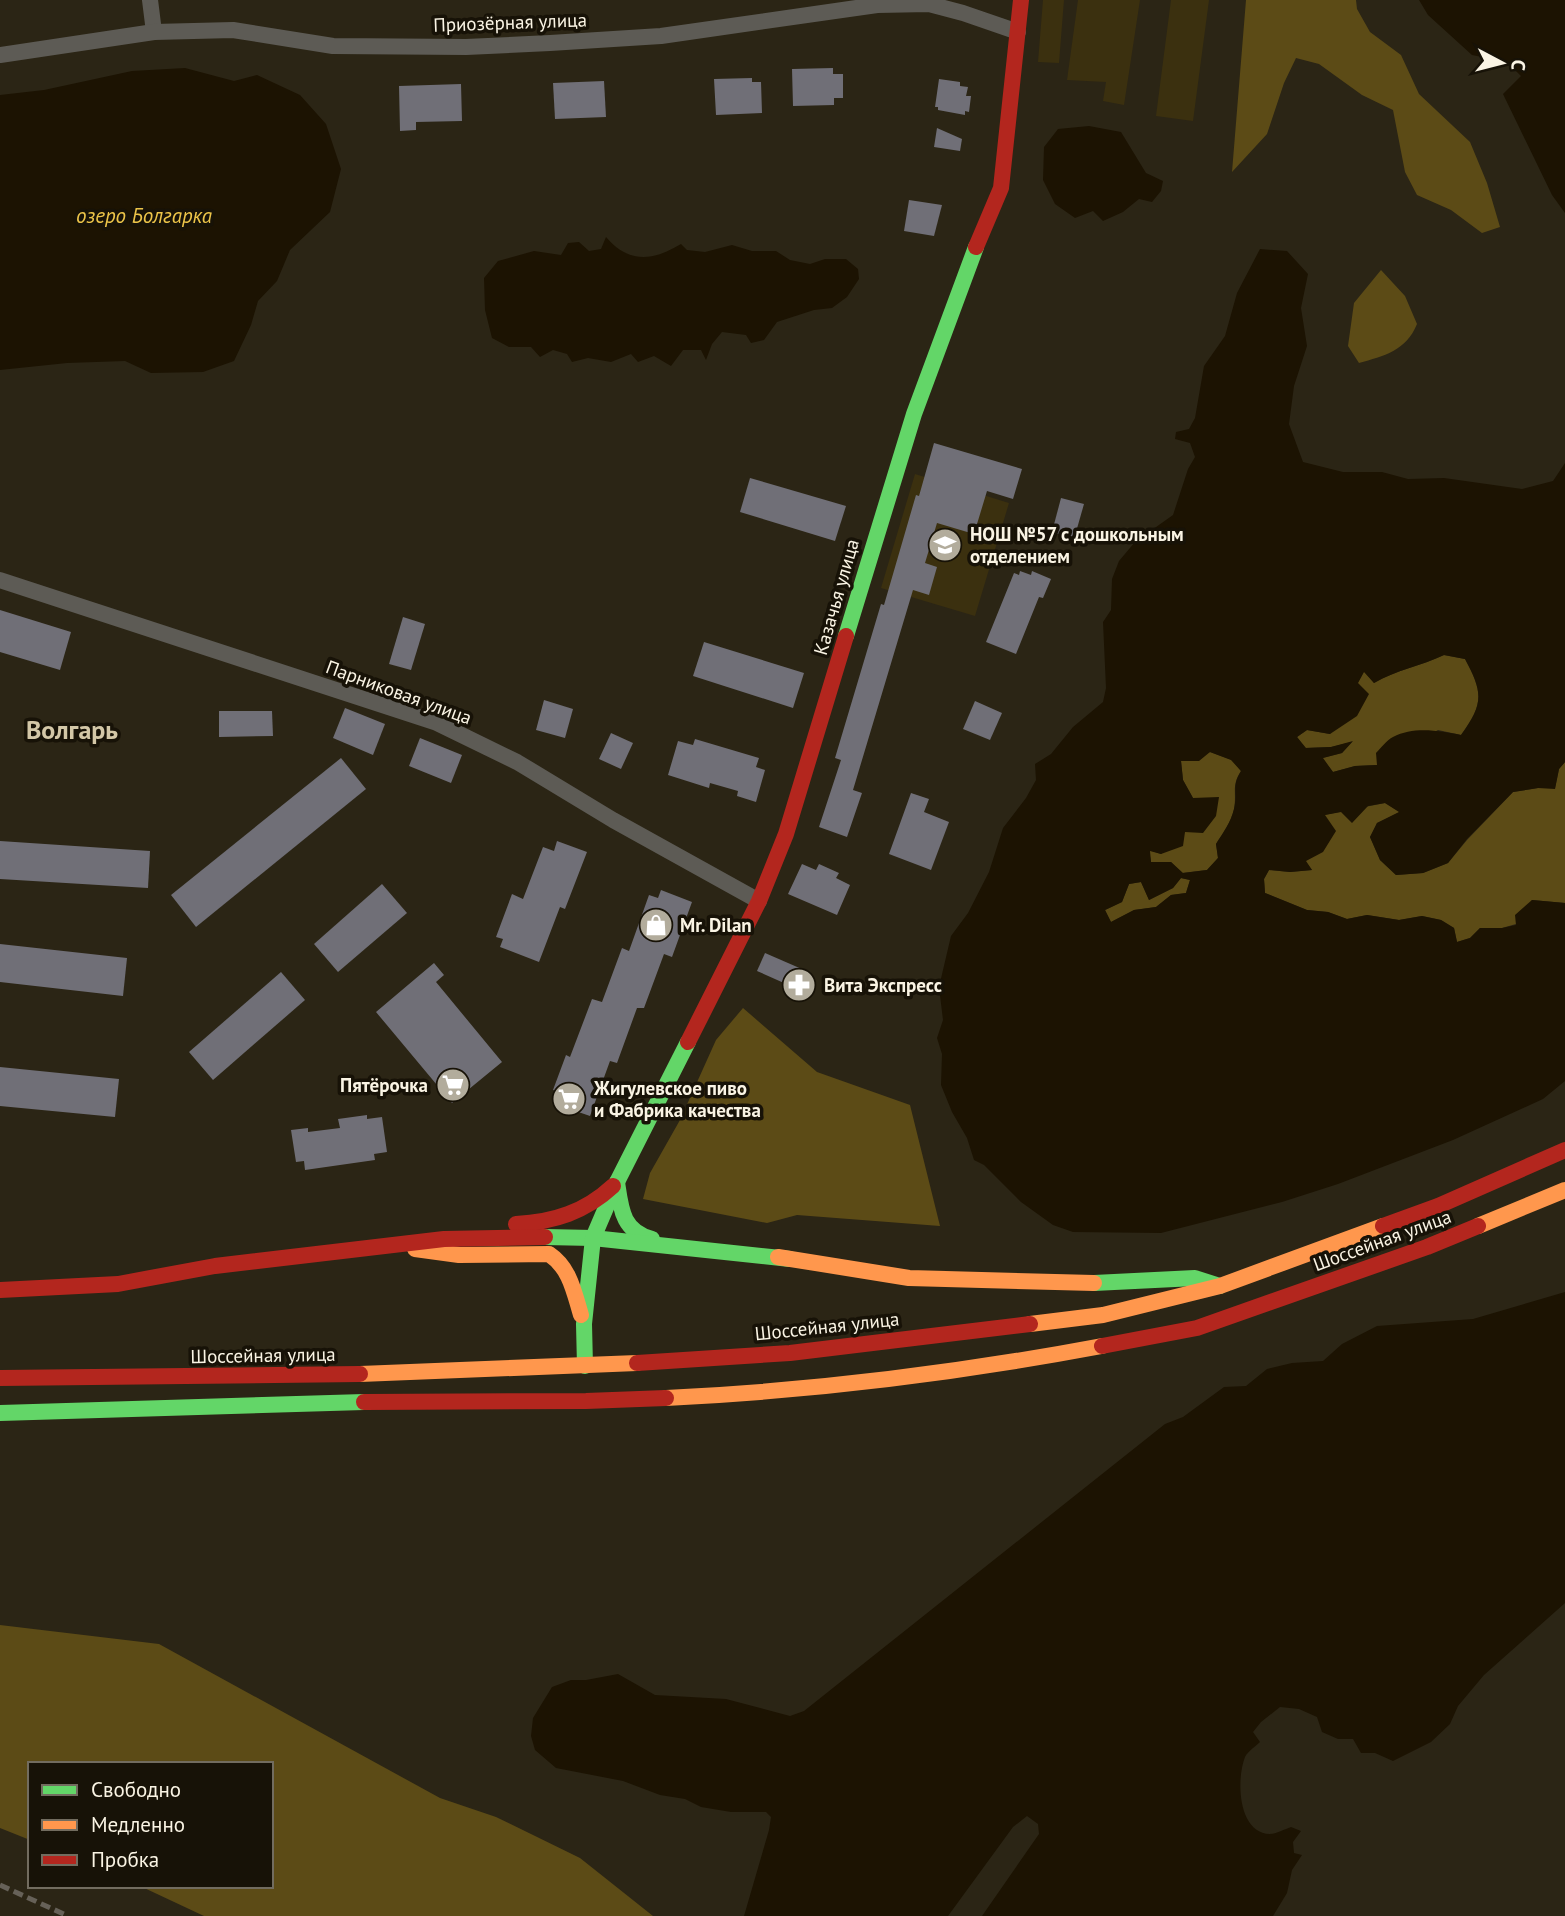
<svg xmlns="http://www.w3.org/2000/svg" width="1565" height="1916" font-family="'PT Sans',sans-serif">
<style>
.built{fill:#3b300f}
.green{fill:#5c4b16}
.water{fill:#1c1302;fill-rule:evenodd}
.building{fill:#706f77}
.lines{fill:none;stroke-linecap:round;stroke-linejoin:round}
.street{stroke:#5d5b55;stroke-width:16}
.fast{stroke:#63d668;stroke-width:16}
.slow{stroke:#ff974d;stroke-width:16}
.jam{stroke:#b3261e;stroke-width:16}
.rail{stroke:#666158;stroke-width:5;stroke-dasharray:10 5;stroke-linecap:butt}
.labels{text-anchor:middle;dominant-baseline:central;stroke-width:7;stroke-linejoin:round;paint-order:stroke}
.street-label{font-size:19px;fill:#faf4e4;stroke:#171207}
.poi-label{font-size:19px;font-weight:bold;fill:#faf4e4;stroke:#171207;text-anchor:start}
.water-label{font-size:21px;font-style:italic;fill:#ecc449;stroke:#171207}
.district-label{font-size:26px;font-weight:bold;fill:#d3c7a7;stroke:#171207}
</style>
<rect width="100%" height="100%" fill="#2b2515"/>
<g class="built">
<path d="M1043,0H1064L1059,63L1038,62Z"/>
<path d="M1078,0H1140L1124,105L1103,101L1106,82L1067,80Z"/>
<path d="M1171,0H1209L1193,121L1156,116Z"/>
<path d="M915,474L1009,503L975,616L881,588Z"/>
</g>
<g class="green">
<path d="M1246,0H1356L1357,9L1370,32L1401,55L1419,94L1470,142L1487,183L1500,227L1482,233L1451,210L1417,195L1405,172L1393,110L1362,95L1319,64L1296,58L1284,83L1267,134L1232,172Z"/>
<path d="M1381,270L1405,296L1417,324C1406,351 1384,356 1359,363L1348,346L1354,303Z"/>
<path d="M1444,655L1465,659C1483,693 1484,703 1461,735L1438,730L1377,765L1355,766L1333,772L1322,758L1342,753L1352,742L1331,747L1305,748L1297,737L1307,730L1330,734L1364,671L1374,683C1396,670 1421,666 1444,655Z"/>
<path d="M1210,752L1232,760L1241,771C1231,786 1237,793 1234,809C1231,822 1223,833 1216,844L1218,858L1207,870L1182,873L1171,862H1151L1149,850L1161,854L1185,832L1193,798L1183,780L1181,761Z"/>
<path d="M1565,762V903L1532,900L1516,924L1502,928H1480L1470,938L1457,942L1454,928L1441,920L1422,916L1399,920L1367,915L1347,919L1328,912L1307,910L1265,893L1264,879L1269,870L1290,872L1312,870L1305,861L1324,815L1385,803L1400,812L1377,823L1370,837L1380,860L1396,875L1423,873L1448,863L1467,840L1513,792L1538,788H1555L1559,769Z"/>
<path d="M1181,878L1190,880L1186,893L1171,895L1156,907L1134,910L1111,922L1105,910L1122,902L1129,884L1141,882L1149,900L1173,888Z"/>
<path d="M743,1008L817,1072L910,1105L940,1226L797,1215L767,1223L643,1199L650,1173L680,1120L716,1040Z"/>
<path d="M0,1625L159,1644L440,1798L496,1817L580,1858L653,1916H204L140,1886H271V1764H30V1840L0,1828Z"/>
</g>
<g class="water">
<path d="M1419,0H1565V213L1552,195L1503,94L1521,76L1507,62L1472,55L1428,15Z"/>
<path d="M185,68L234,81L257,75L300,95L326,124L341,169L330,212L290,250L277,281L258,301L251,325L234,361L203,372L151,373L125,361L67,363L0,370V95L44,90L132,71Z"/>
<path d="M1089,126L1121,132L1146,173L1163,181L1161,191L1152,202L1139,199L1123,212L1103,221L1093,211L1075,218L1055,204L1043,180L1044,147L1058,129Z"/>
<path d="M606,237C629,264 653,261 681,244L687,250L705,252L732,245L752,251H776L790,260L810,264L825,259H846L858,269L859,279L847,297L832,308L814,310L777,322L764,340L751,343L746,335L722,332L712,344L706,360L701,350H683L671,366L654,356L638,362L631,354L611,362L588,358L572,362L567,354L553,350L540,357L531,347H509L492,338L485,310L484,278L498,261L534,251L561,255L568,243L579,242L589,251L601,249Z"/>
<path d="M1260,249L1287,251L1308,274L1301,308L1307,346L1294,386L1289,424L1303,462L1343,472H1382L1408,479L1444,478L1522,489L1553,481L1565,463V762L1559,769L1555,789L1538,788L1513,792L1467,839L1448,863L1423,873L1396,875L1380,860L1370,837L1377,823L1399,812L1385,803L1368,806L1352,823L1341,812L1325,815L1336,831L1323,852L1306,861L1312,870L1290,872L1269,870L1264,879L1265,893L1307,910L1328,912L1347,919L1367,915L1399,920L1422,916L1441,920L1454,928L1457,942L1470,938L1480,928H1502L1516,925L1515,915L1532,900L1565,903V1081L1543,1099L1453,1140L1338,1184L1282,1202L1161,1233L1073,1232L1053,1225L1021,1202L984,1165L974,1160L967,1138L952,1112L941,1085L942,1054L937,1038L943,1020L939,987L951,936L968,913L989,872L1003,828L1026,798L1036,780L1035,764L1051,754L1073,727L1103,702L1106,688L1103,622L1111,610L1112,579L1119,561L1135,542L1173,515L1188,469L1195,457L1190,443L1175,439L1176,432L1189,429L1195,418L1204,366L1225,336L1237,293ZM1444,655L1465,659C1483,692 1484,704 1461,735C1440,731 1414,726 1393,737C1387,740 1381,748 1376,753L1377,765L1355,766L1333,772L1323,758L1342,753L1353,741L1331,747L1306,748L1297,737L1307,730L1330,734L1357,716L1369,694L1358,683L1364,672L1374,683C1396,670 1421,666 1444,655ZM1210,752L1231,760L1241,771C1231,787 1238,792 1234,809C1231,822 1223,833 1216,844L1218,858L1207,870L1183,873L1171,862H1151L1150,851L1161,854L1183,846L1185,832L1203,833L1216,816L1219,797L1193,798L1183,780L1181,761H1199ZM1181,878L1190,880L1186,893L1171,895L1156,907L1134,910L1111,922L1105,910L1122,902L1129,884L1141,882L1149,900L1173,888Z"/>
<path d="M1565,1292V1603L1484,1675L1458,1706L1450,1724L1431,1742L1393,1761L1375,1753H1361L1353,1739H1338L1322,1732L1317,1717L1299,1709L1280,1707L1261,1722L1253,1732L1260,1742C1256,1746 1248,1751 1245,1757C1236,1780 1238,1833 1270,1834C1276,1834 1285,1829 1291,1827L1301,1831L1293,1842L1294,1853L1302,1855L1292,1870L1287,1893L1273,1916H982L1039,1834L1038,1824L1027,1816L1013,1827L948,1916H744L769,1830L771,1817L766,1812H731L701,1807L685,1799L660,1795L623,1781L556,1768L535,1750L531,1736L533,1718L552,1687L571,1680H586L618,1674L655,1695L726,1699L790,1716L804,1711L1165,1424L1183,1417L1224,1387L1246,1386L1267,1369L1292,1363L1323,1361L1342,1344L1377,1326L1473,1319Z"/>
</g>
<g class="building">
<path d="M833,68V74H843V98H834V105L793,106L792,69Z"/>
<path d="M752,78V82H761L762,113L716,115L714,79Z"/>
<path d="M939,79L960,82V86L968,87L966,96H971L969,112L965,111V115L938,110V107H935Z"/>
<path d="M604,81L606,117L555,119L553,83Z"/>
<path d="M461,84L462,121L416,122V130L400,131L399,86Z"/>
<path d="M937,128L962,139L960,151L934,147Z"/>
<path d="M909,200L942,205L934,236L904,231Z"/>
<path d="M934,443L1022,469L1013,499L987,491L974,534L937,523L925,563L937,567L929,595L913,590L853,790L862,793L847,837L819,827L841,760L835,758L881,604L884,605L916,495L919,496Z"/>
<path d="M750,478L846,506L835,541L740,512Z"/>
<path d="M1061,498L1084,504L1074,539L1052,532Z"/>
<path d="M1020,571L1031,575L1032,571L1051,579L1043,598L1039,597L1016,654L986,642L1014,573L1019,575Z"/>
<path d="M0,610L71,632L60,670L0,652Z"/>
<path d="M403,617L425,624L411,670L389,664Z"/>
<path d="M704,642L804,673L793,708L693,676Z"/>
<path d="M544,700L573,709L565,738L536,730Z"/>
<path d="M975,701L1002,713L990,740L963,729Z"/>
<path d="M345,708L385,724L373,755L333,738Z"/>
<path d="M219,711H272L273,736L219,737Z"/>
<path d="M611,733L633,743L621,769L599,759Z"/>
<path d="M420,738L462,755L451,783L409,766Z"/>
<path d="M695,739L759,758L756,767L765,770L756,802L737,796L738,791L710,783L709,788L668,775L678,741L693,745Z"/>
<path d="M341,758L366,789L196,927L171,895Z"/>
<path d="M911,793L929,799L924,812L949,822L931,870L889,854Z"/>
<path d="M0,841L150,851L148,888L0,879Z"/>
<path d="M557,841L587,852L565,909L560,907L539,962L500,947L503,939L496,937L512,894L523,899L543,847L554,851Z"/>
<path d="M802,864L816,870L819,864L839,873L836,878L850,885L837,915L788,894Z"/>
<path d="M382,884L407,913L338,972L314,944Z"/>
<path d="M661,890L692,902L672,957L664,954L644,1008H637L617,1063L610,1061L590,1116L555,1104L560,1092L553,1090L566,1055L570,1057L592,999L602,1002L622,948L629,951L649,895L658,898Z"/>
<path d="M0,944L127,958L123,996L0,982Z"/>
<path d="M765,953L811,973L802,991L757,971Z"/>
<path d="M434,963L444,975L436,982L502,1062L452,1103L376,1012Z"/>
<path d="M281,972L305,1000L213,1080L189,1052Z"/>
<path d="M0,1067L119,1079L115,1117L0,1106Z"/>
<path d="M367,1115V1119L382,1117L387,1152L374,1154L375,1160L305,1170L304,1161L296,1162L291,1130L308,1128V1132L340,1128L338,1119Z"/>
</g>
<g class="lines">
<g class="street">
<path d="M150,0L154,32"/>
<path d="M0,55L154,32L233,30L333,46L466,47L550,43L661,36L877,5L929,4L963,13L1018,32"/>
<path d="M0,580L437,723L517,762L613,820L759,901"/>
</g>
<g class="fast">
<path d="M846,636L914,414L976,247"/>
<path d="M617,1182C621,1209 622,1231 652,1239"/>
<path d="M545,1237L593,1238L790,1259"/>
<path d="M1094,1283L1195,1278L1220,1286"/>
<path d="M585,1366L584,1324L593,1238L617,1182L688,1042"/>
<path d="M0,1413L364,1402"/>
</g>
<g class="slow">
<path d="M1478,1226L1565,1190"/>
<path d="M415,1249L459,1255L549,1254C570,1268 574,1292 581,1315"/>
<path d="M778,1257L909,1278L1094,1283"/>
<path d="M1030,1324L1103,1315L1220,1286L1383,1226"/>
<path d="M360,1374L637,1363"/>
<path d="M666,1398C812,1391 958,1373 1102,1346"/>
</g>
<g class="jam">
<path d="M976,247L1001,188L1021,0"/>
<path d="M688,1042L759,901L786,834L846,636"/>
<path d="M516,1224C554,1222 585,1212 613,1186"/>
<path d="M1383,1226L1438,1206L1565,1150"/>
<path d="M0,1290L118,1284L215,1266L444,1239L545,1237"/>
<path d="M1102,1346L1197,1328L1427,1247L1478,1226"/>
<path d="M637,1363L790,1353L1030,1324"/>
<path d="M0,1378L360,1374"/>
<path d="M364,1402L586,1401L666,1398"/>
</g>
<path class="rail" d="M0,1885L68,1916"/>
</g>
<defs>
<symbol id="school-disc" viewBox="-11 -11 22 22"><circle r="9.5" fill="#b2ac9c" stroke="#171207"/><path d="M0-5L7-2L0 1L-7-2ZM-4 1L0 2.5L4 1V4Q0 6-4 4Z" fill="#fff"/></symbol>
<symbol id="shop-disc" viewBox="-11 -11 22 22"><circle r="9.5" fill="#b2ac9c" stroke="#171207"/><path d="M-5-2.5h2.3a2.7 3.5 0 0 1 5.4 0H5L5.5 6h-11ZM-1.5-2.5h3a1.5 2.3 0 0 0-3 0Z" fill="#fff"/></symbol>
<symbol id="pharmacy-disc" viewBox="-11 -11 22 22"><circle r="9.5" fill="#b2ac9c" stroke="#171207"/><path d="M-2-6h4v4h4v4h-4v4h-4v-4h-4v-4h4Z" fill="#fff"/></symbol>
<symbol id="supermarket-disc" viewBox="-11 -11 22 22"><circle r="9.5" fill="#b2ac9c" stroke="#171207"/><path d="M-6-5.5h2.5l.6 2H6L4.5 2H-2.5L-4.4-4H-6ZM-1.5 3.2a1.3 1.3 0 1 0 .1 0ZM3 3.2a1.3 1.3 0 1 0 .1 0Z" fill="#fff"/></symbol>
</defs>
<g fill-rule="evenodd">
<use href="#school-disc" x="926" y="526" width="38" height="38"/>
<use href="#shop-disc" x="637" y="906" width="38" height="38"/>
<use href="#pharmacy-disc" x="780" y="966" width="38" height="38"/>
<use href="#supermarket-disc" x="434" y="1066" width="38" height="38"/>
<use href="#supermarket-disc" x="550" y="1080" width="38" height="38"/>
</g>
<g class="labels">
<g class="street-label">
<text transform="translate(510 22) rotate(-2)">Приозёрная улица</text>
<text transform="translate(836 597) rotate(-74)">Казачья улица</text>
<text transform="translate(399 692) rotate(20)">Парниковая улица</text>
<text transform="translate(1382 1240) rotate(-20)">Шоссейная улица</text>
<text transform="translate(827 1326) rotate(-6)">Шоссейная улица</text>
<text transform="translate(263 1355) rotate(-1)">Шоссейная улица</text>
</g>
<g class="poi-label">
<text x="970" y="534">НОШ №57 с дошкольным<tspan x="970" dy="22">отделением</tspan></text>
<text x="680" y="925">Mr. Dilan</text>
<text x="824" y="985">Вита Экспресс</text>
<text x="428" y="1085" text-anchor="end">Пятёрочка</text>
<text x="594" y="1088">Жигулевское пиво<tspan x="594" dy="22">и Фабрика качества</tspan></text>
</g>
<g class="water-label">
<text x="144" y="215">озеро Болгарка</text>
</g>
<g class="district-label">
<text x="72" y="729">Волгарь</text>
</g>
</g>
<rect x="28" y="1762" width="245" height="126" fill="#171207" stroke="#726c5f" stroke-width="2"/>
<rect x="42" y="1785" width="35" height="10" fill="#63d668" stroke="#726c5f" stroke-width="2"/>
<text x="91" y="1797" font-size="21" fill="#faf4e4">Свободно</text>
<rect x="42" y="1820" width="35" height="10" fill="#ff974d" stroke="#726c5f" stroke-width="2"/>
<text x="91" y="1832" font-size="21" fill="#faf4e4">Медленно</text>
<rect x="42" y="1855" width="35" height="10" fill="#b3261e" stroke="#726c5f" stroke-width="2"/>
<text x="91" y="1867" font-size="21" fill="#faf4e4">Пробка</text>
<g transform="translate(1502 63) rotate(97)" stroke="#171207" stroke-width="5" paint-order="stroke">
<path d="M0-5L12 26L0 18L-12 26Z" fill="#faf4e4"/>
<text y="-10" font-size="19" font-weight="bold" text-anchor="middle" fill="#faf4e4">С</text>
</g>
</svg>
